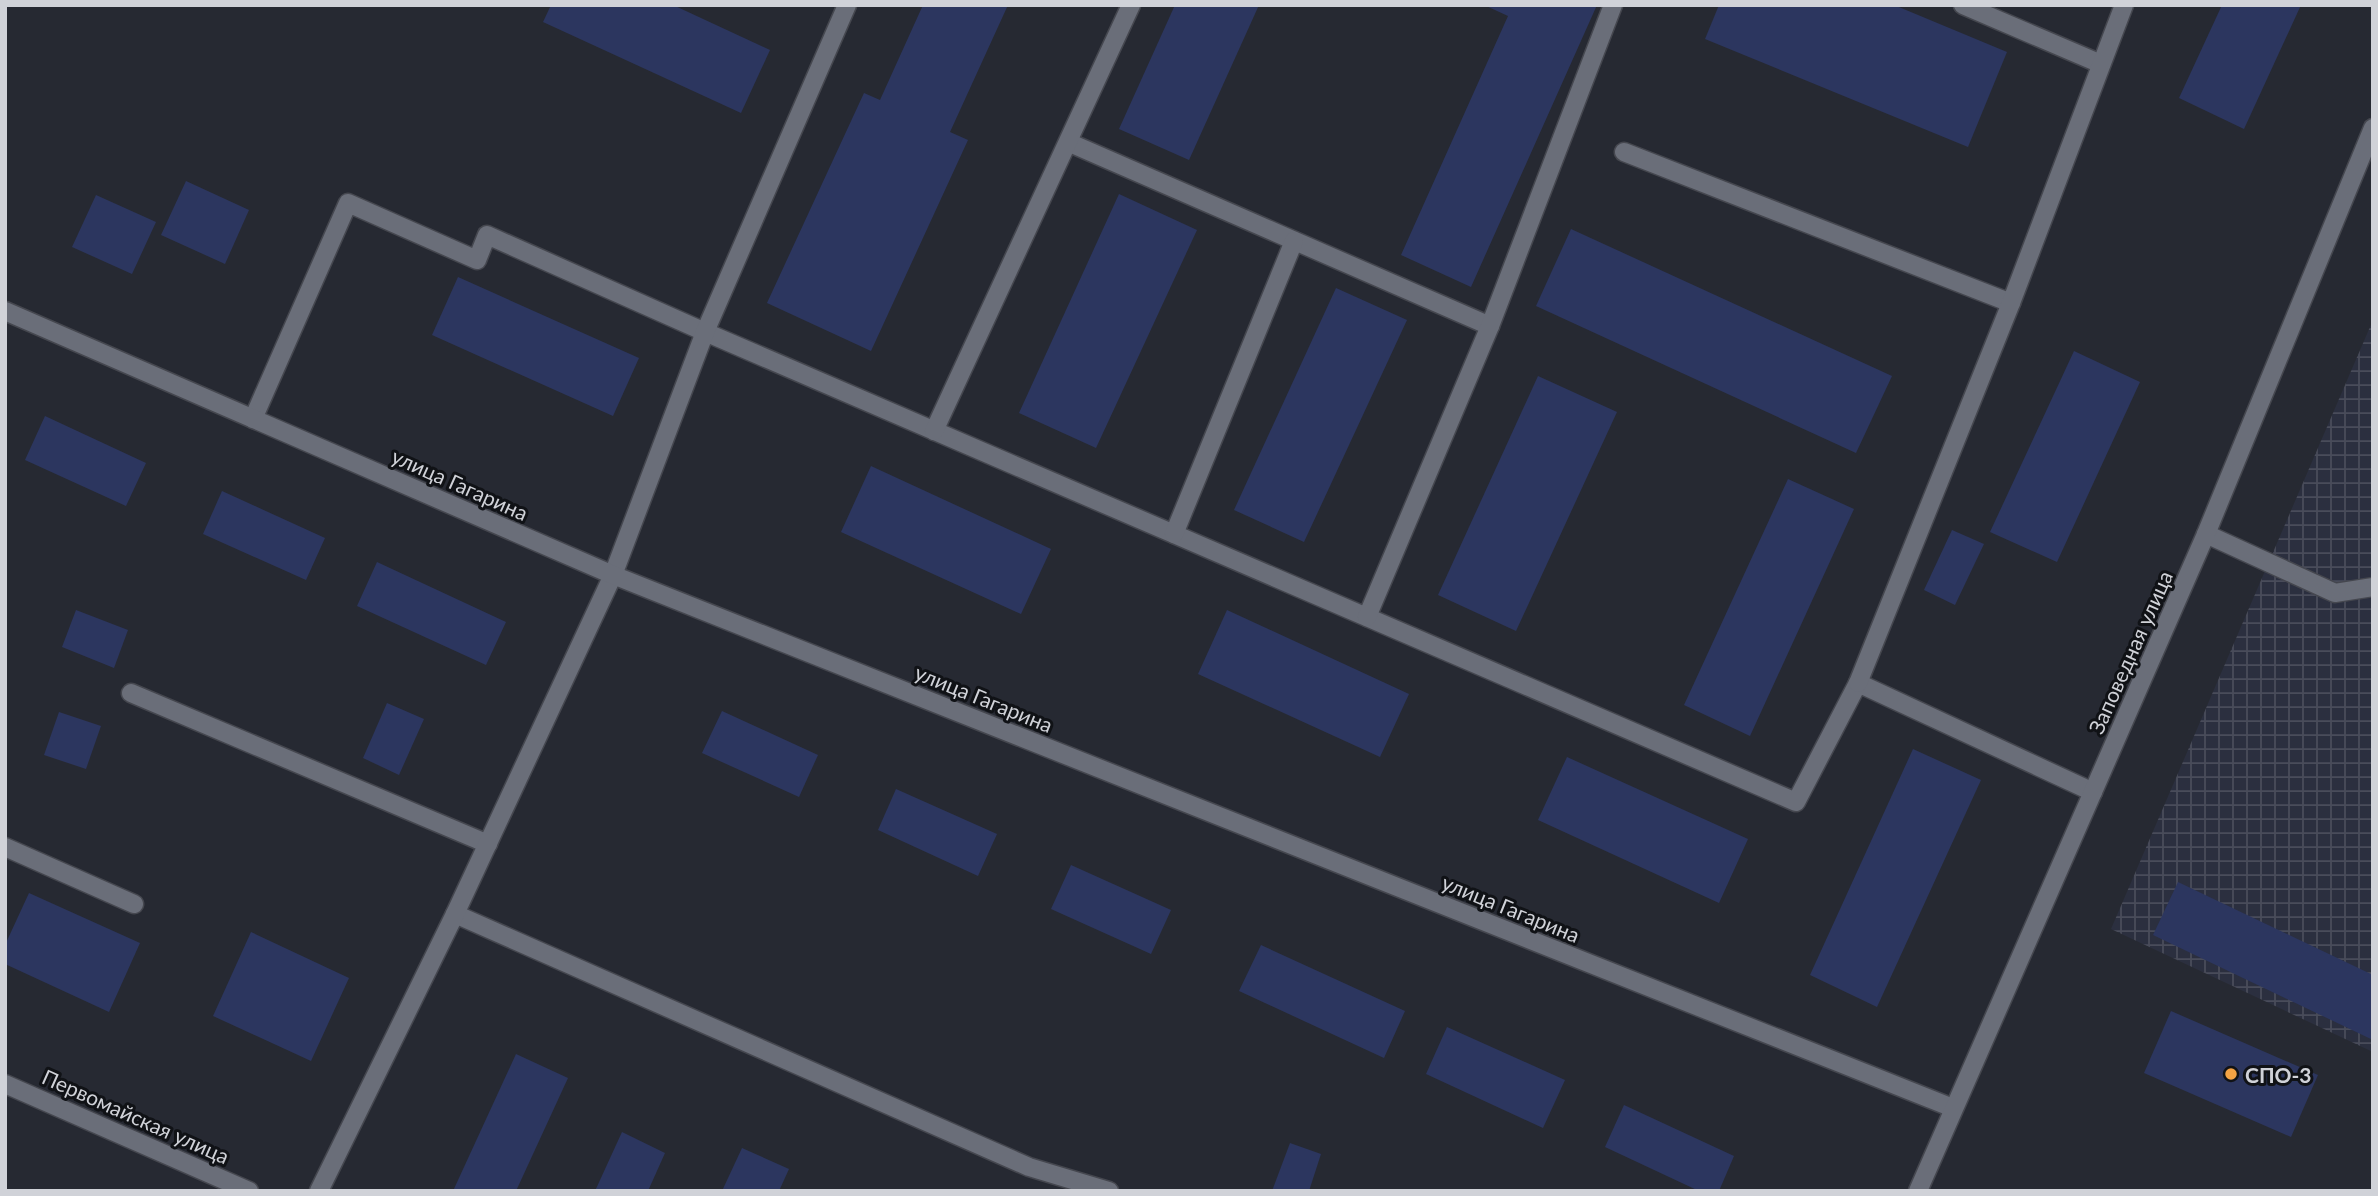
<svg xmlns="http://www.w3.org/2000/svg" width="2378" height="1196" font-family="Lato,sans-serif">
<style>
.industrial{fill:url(#industrial-grid)}
.building{fill:#2c365f}
.lines{fill:none;stroke-linecap:round;stroke-linejoin:round}
.service-casing{stroke:#45474f;stroke-width:21}
.minor-casing{stroke:#45474f;stroke-width:21}
.service{stroke:#6a6e79;stroke-width:18}
.minor{stroke:#6a6e79;stroke-width:18}
.poi-dot{fill:#f4a344;stroke:#101216;stroke-width:2.5}
.labels{text-anchor:middle;dominant-baseline:central;stroke-width:6;stroke-linejoin:round;paint-order:stroke}
.street-label{font-size:21px;fill:#d0d2d8;stroke:#101216}
.poi-label{font-size:21px;font-weight:bold;fill:#d0d2d8;stroke:#101216;text-anchor:start}
</style>
<defs>
<pattern id="industrial-grid" width="8" height="8" patternUnits="userSpaceOnUse" patternTransform="scale(1.75)"><rect width="8" height="8" fill="#2b2f3f"/><path d="M0 4h8M4 0v8" fill="none" stroke="#494c5a"/></pattern>
</defs>
<rect width="100%" height="100%" fill="#262932"/>
<path class="industrial" d="M2373,320V1052L2111,929Z"/>
<g class="building">
<path d="M551,5H673L770,50L741,113L543,22Z"/>
<path d="M923,5H1008L950,132L968,140L871,351L767,303L864,93L880,100Z"/>
<path d="M1175,5H1259L1189,160L1119,129Z"/>
<path d="M1484,5H1597L1471,287L1401,255L1508,16Z"/>
<path d="M1719,5H1894L2007,52L1968,147L1705,39Z"/>
<path d="M2222,5H2301L2244,129L2179,98Z"/>
<path d="M186,181L249,210L225,264L161,235Z"/>
<path d="M1119,194L1197,230L1096,448L1019,413Z"/>
<path d="M96,195L156,222L132,274L72,247Z"/>
<path d="M1571,229L1892,376L1856,453L1536,306Z"/>
<path d="M458,277L639,358L613,416L432,335Z"/>
<path d="M1336,288L1407,320L1304,542L1234,510Z"/>
<path d="M2074,351L2140,382L2057,562L1990,532Z"/>
<path d="M1538,376L1617,412L1516,631L1438,595Z"/>
<path d="M45,416L146,463L126,506L25,460Z"/>
<path d="M871,466L1051,549L1021,614L841,532Z"/>
<path d="M1788,479L1854,509L1750,736L1684,705Z"/>
<path d="M222,491L325,538L306,580L203,534Z"/>
<path d="M1952,530L1984,544L1955,605L1924,590Z"/>
<path d="M377,562L506,622L486,665L357,606Z"/>
<path d="M76,610L128,630L114,668L62,647Z"/>
<path d="M1227,610L1409,694L1380,757L1198,674Z"/>
<path d="M387,703L424,719L399,775L363,758Z"/>
<path d="M722,711L818,755L799,797L702,753Z"/>
<path d="M59,712L101,726L86,769L44,755Z"/>
<path d="M1913,749L1981,780L1877,1007L1810,975Z"/>
<path d="M1567,757L1748,839L1719,903L1538,820Z"/>
<path d="M896,789L997,834L978,876L878,830Z"/>
<path d="M1071,865L1171,910L1151,954L1051,909Z"/>
<path d="M2178,882L2373,975V1040L2153,935Z"/>
<path d="M29,893L140,943L109,1012L5,964V945Z"/>
<path d="M251,932L349,978L311,1061L213,1016Z"/>
<path d="M1261,945L1405,1011L1384,1058L1239,991Z"/>
<path d="M2171,1011L2318,1075L2291,1137L2144,1073Z"/>
<path d="M1447,1027L1565,1080L1543,1128L1426,1074Z"/>
<path d="M516,1054L568,1078L516,1191H453Z"/>
<path d="M1624,1105L1734,1156L1719,1191H1699L1605,1147Z"/>
<path d="M622,1132L665,1153L648,1191H595Z"/>
<path d="M1290,1143L1321,1154L1309,1191H1272Z"/>
<path d="M742,1148L789,1169L779,1191H722Z"/>
</g>
<g class="lines">
<defs>
<g id="service">
<path d="M1963,5L2101,64"/>
<path d="M1070,143L1490,326"/>
<path d="M1624,152L2011,303"/>
<path d="M253,419L348,203L477,260L487,235L705,332L1796,802L1858,683L2093,792"/>
<path d="M934,431L1131,5"/>
<path d="M1174,534L1294,241"/>
<path d="M2206,534L2335,593L2373,587"/>
<path d="M1367,617L1490,326L1613,5"/>
<path d="M1858,683L2011,303L2124,5"/>
<path d="M131,693L488,844"/>
<path d="M5,847L134,904"/>
<path d="M455,914L1029,1167L1109,1191"/>
<path d="M319,1191L455,914L613,575L705,332L847,5"/>
</g>
<g id="minor">
<path d="M5,311L613,575L1953,1108"/>
<path d="M5,1084L249,1191"/>
<path d="M1918,1191L2206,534L2373,128"/>
</g>
</defs>
<use href="#service" class="service-casing"/>
<use href="#minor" class="minor-casing"/>
<use href="#service" class="service"/>
<use href="#minor" class="minor"/>
</g>
<circle class="poi-dot" cx="2231" cy="1074" r="7"/>
<g class="labels">
<g class="street-label">
<text transform="translate(460 484) rotate(24)">улица Гагарина</text>
<text transform="translate(2130 652) rotate(-66)">Заповедная улица</text>
<text transform="translate(984 698) rotate(22)">улица Гагарина</text>
<text transform="translate(1511 908) rotate(22)">улица Гагарина</text>
<text transform="translate(136 1116) rotate(24)">Первомайская улица</text>
</g>
<g class="poi-label">
<text x="2245" y="1074">СПО-3</text>
</g>
</g>
<rect width="2378" height="1196" fill="none" stroke="#d0d2d8" stroke-width="14"/>
</svg>
